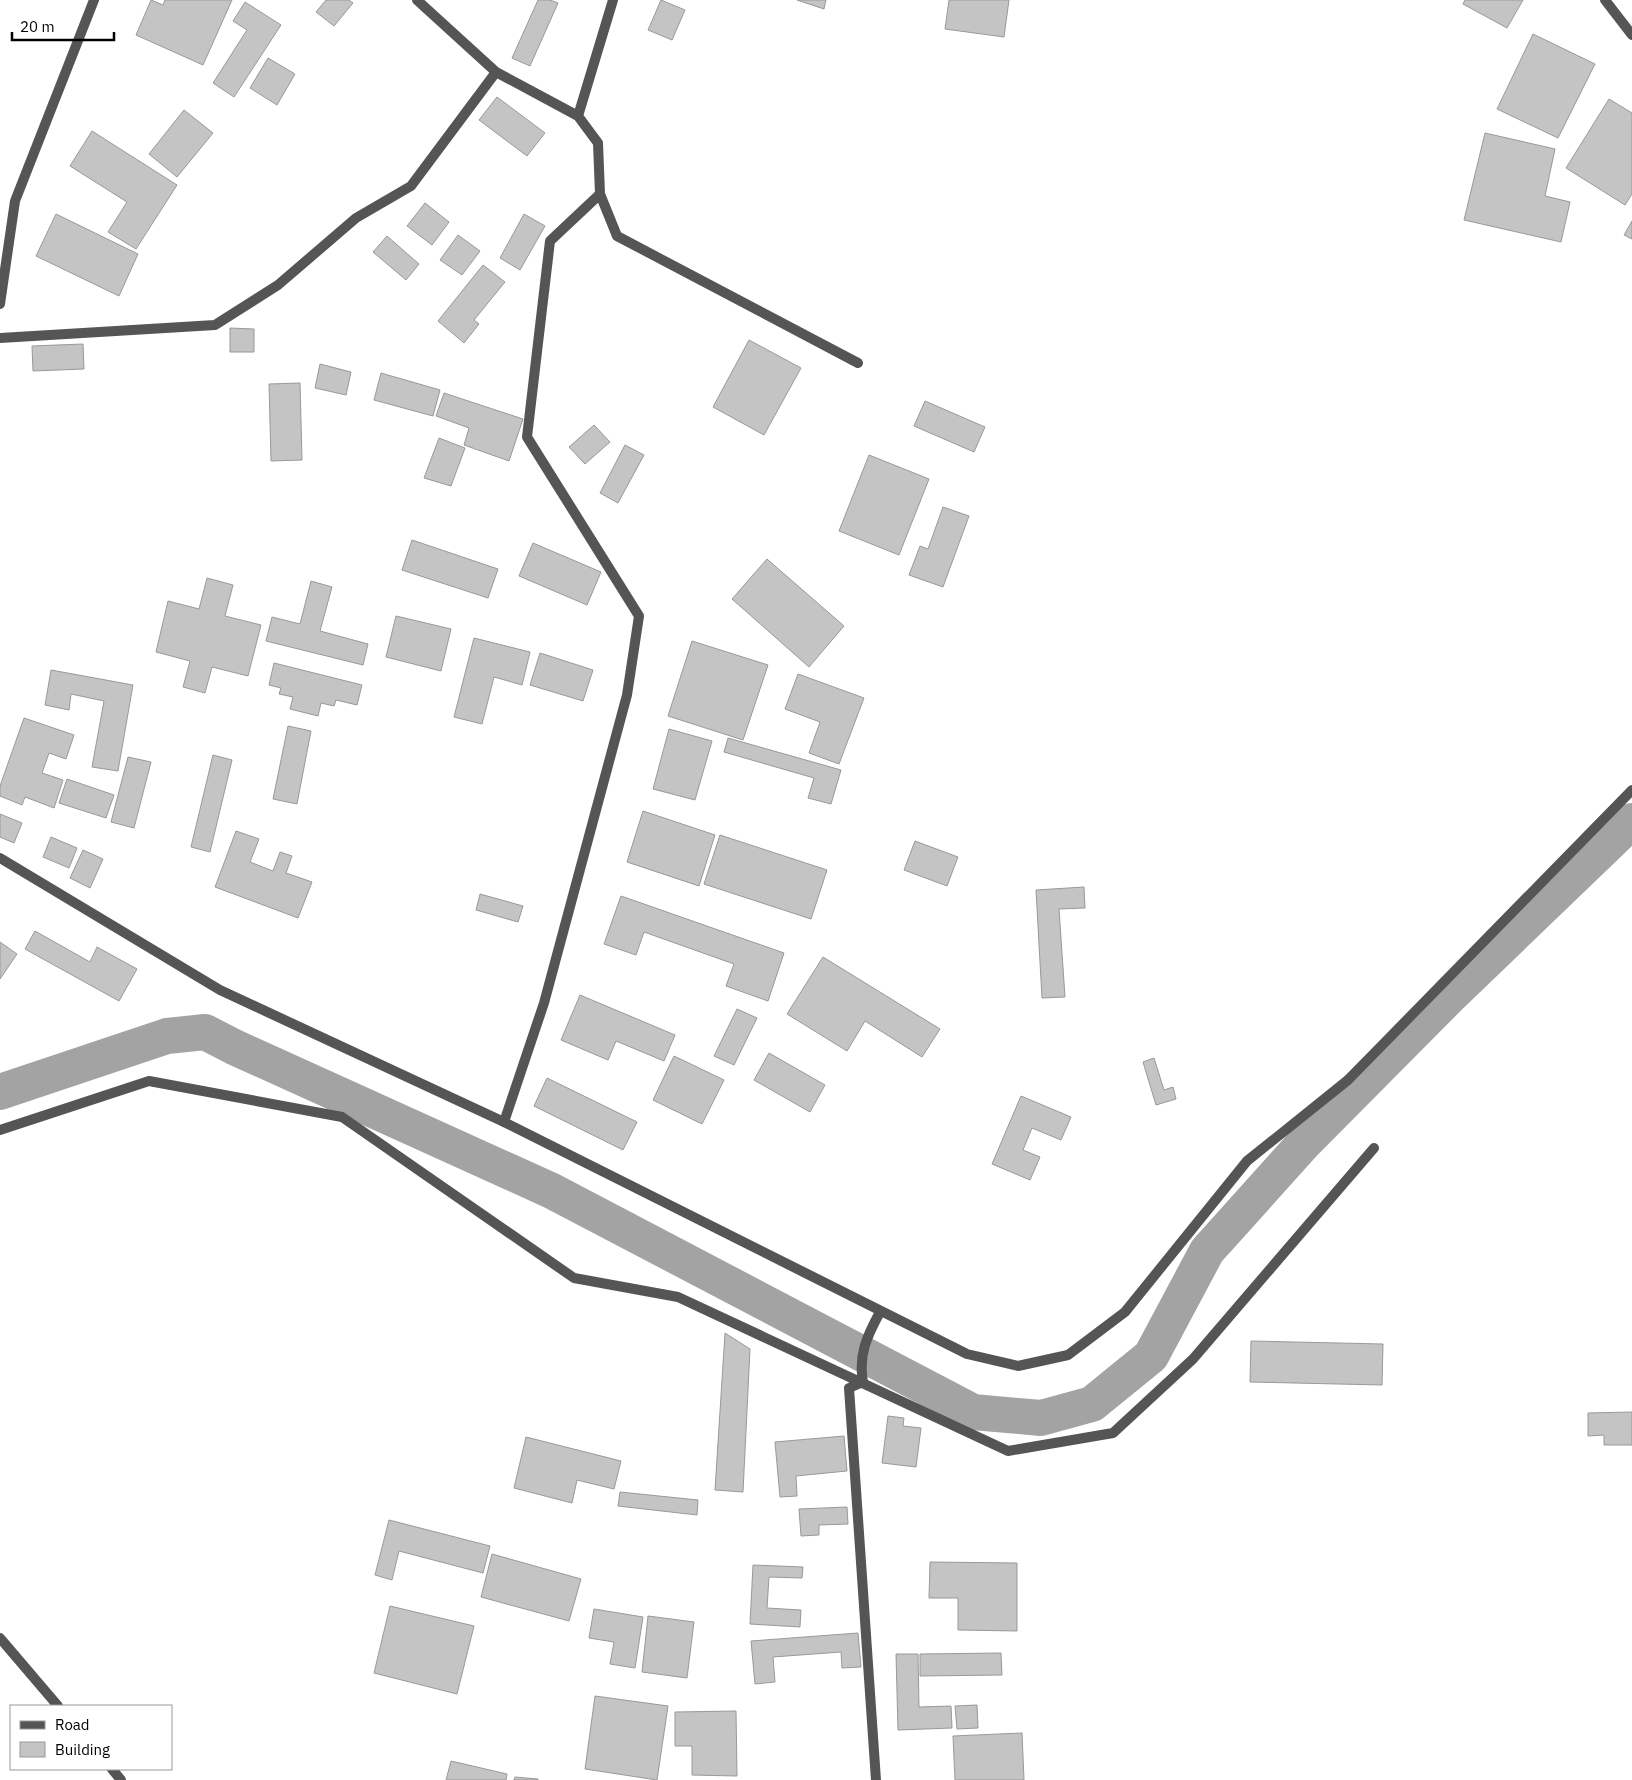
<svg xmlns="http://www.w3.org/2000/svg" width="1632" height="1780" font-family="'IBM Plex Sans',sans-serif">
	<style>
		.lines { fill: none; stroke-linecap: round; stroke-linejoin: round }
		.canal { stroke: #a3a3a3; stroke-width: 36 }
		.building { fill: #c4c4c4; stroke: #999 }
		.minor { stroke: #555; stroke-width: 10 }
		.tertiary { stroke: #555; stroke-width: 10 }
	</style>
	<rect width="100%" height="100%" fill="#fff"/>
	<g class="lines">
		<path class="canal" d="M0,1092L167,1036L205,1032L234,1047L552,1191L973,1412L1041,1418L1092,1404L1151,1356L1207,1251L1305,1142L1449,997L1632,821"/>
	</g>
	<path class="building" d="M151,0L163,5L165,0H232L203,65L136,35Z
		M326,0H349L353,3L334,26L316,12Z
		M538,0H550L558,3L530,66L512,58Z
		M661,0L685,10L672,40L648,30Z
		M797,0H826L824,9Z
		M949,0H1009L1004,37L945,29Z
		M1465,0H1523L1507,28L1463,4Z
		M245,2L281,25L234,97L213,83L247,30L233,21Z
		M1533,34L1595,64L1558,138L1497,109Z
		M268,58L295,74L277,105L250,88Z
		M497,97L545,133L527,156L479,120Z
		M1609,99L1632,113V194L1625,205L1566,168Z
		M184,110L213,133L177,177L149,154Z
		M92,131L177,185L136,249L108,232L127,202L70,166Z
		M1485,133L1555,149L1545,196L1570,202L1561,242L1464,220Z
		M425,203L449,222L432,245L407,226Z
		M56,214L138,254L119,296L36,256Z
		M524,214L545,226L520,270L500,258Z
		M1632,221V239L1624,235Z
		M458,235L480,251L462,275L440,260Z
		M387,236L419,264L406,280L373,252Z
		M483,265L505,282L474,320L479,324L464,343L438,321Z
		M230,328L254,329V352H230Z
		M749,340L801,368L764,435L713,407Z
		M83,344L84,369L33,371L32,346Z
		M320,364L351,372L346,395L315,388Z
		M381,373L440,390L433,416L374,400Z
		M300,383L302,460L271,461L269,384Z
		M444,393L523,419L509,461L464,445L469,428L436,416Z
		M925,401L985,427L974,452L914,426Z
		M594,425L610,442L585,464L569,447Z
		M439,438L465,448L451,486L424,478Z
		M625,445L644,455L618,503L600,493Z
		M869,455L929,479L899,555L839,531Z
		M943,507L969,516L943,587L909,575L920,546L928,549Z
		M412,540L498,569L488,598L402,570Z
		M533,543L601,572L587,605L519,576Z
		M767,559L844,626L809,667L732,599Z
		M207,578L233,585L225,616L261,625L248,676L212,667L205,693L183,687L190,661L156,652L168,601L199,609Z
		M311,581L332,587L320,631L368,644L363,665L266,641L272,617L300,624Z
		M396,616L451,629L441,671L386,657Z
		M474,638L530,652L522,685L494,677L482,724L454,717Z
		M692,641L768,665L743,740L668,716Z
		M540,653L593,670L583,701L530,685Z
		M274,663L362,685L357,705L336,700L334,706L321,703L318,716L290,709L293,697L279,694L281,688L269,685Z
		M51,670L133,685L118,771L92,767L104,701L71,694L69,710L45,705Z
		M798,674L864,698L839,764L809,753L820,722L785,709Z
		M24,718L74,735L66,759L49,753L42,773L63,780L54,808L25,797L22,805L0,796V786Z
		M288,726L311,731L297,804L273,799Z
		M669,729L712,741L695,800L653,789Z
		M728,738L841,770L831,804L808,798L814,778L724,752Z
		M213,755L232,760L210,852L191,847Z
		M128,757L151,762L134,828L111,822Z
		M67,779L114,795L106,818L59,803Z
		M643,811L715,835L699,886L627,862Z
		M0,814L22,823L14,843L0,837Z
		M236,831L259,839L250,862L273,871L280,852L292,856L286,873L312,882L298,918L215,887Z
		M720,835L827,870L811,919L704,884Z
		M51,837L77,848L69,868L43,857Z
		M915,841L958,857L947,886L904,870Z
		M83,850L103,859L90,888L70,878Z
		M1084,887L1085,908L1059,909L1065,997L1042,998L1036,890Z
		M480,894L523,906L518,922L476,910Z
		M621,896L784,953L768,1001L726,986L734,964L644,932L636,955L604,944Z
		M35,931L90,962L97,947L137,969L119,1001L25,949Z
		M0,942L17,954L0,979Z
		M823,957L940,1029L922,1057L865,1021L847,1051L787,1014Z
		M580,995L675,1035L664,1061L616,1041L608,1060L561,1040Z
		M737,1009L757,1018L734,1065L714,1056Z
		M769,1053L825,1085L810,1112L754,1080Z
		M674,1056L724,1080L702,1124L653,1100Z
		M1154,1058L1164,1090L1173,1087L1176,1099L1156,1105L1143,1062Z
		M547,1078L637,1122L623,1150L534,1106Z
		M1021,1096L1071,1117L1061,1140L1032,1128L1023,1150L1040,1157L1030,1180L992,1164Z
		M725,1333L750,1349L743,1492L715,1490Z
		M1251,1341L1383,1344L1382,1385L1250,1382Z
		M1632,1412V1445H1604V1435L1588,1436V1413Z
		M888,1416L904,1418L903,1426L921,1428L916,1467L882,1463Z
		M844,1436L847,1471L796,1476L797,1496L780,1497L775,1442Z
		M526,1437L621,1461L614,1489L577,1480L572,1503L514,1488Z
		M620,1492L698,1500L697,1515L618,1506Z
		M847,1507L848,1524L819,1525V1535L801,1536L799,1509Z
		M389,1520L490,1546L483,1573L399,1551L392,1580L375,1575Z
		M492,1554L581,1579L569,1621L481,1597Z
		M930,1562L1017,1563V1631L958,1630V1598H929Z
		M753,1565L803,1567L802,1578L769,1577L767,1608L801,1610L800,1627L750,1624Z
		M390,1606L474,1626L457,1694L374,1673Z
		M594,1609L643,1617L635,1668L610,1664L614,1642L589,1638Z
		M648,1616L694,1622L687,1678L642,1672Z
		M858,1633L861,1667L842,1668L841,1652L773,1657L775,1682L755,1684L751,1641Z
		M1001,1653L1002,1675L920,1676V1654Z
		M896,1654H918L919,1707L951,1706L952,1728L898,1730Z
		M595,1696L668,1706L657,1780L585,1769Z
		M977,1705L978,1728L957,1729L955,1706Z
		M736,1711L737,1776L692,1775V1746H675V1712Z
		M1022,1733L1024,1780H955L953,1736Z
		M451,1761L507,1774L506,1780H446Z
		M515,1777L538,1779V1780H514Z"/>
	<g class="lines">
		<path class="minor" d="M417,0L496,72L578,116L598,143L600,194L617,236L858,363
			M1605,0L1632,35
			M578,116L613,0
			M0,304L15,201L94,0
			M0,338L215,325L278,285L356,218L411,186L496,72
			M504,1122L544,1003L627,695L639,616L527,437L550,241L600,194
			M0,1130L149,1081L342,1117L574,1278L678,1297L1008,1451L1113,1433L1193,1359L1374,1148
			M0,1638L58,1706
			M112,1769L121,1780
			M876,1780L849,1388L863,1382C858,1355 867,1336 880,1312"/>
		<path class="tertiary" d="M0,858L220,990L504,1122L967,1354L1018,1366L1068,1355L1125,1312L1247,1161L1348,1080L1632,790"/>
	</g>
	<rect x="10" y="1705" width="162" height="65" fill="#ffffff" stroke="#999999"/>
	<rect x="20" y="1721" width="25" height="8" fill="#555555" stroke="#999999"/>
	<text x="55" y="1730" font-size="15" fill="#000000">Road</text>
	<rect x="20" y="1742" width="25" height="15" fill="#c4c4c4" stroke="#999999"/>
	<text x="55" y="1755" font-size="15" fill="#000000">Building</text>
	<path d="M12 32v8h102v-8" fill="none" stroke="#000000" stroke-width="2.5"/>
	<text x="20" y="32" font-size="15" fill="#000000" stroke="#ffffff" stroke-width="4" paint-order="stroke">20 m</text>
</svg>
